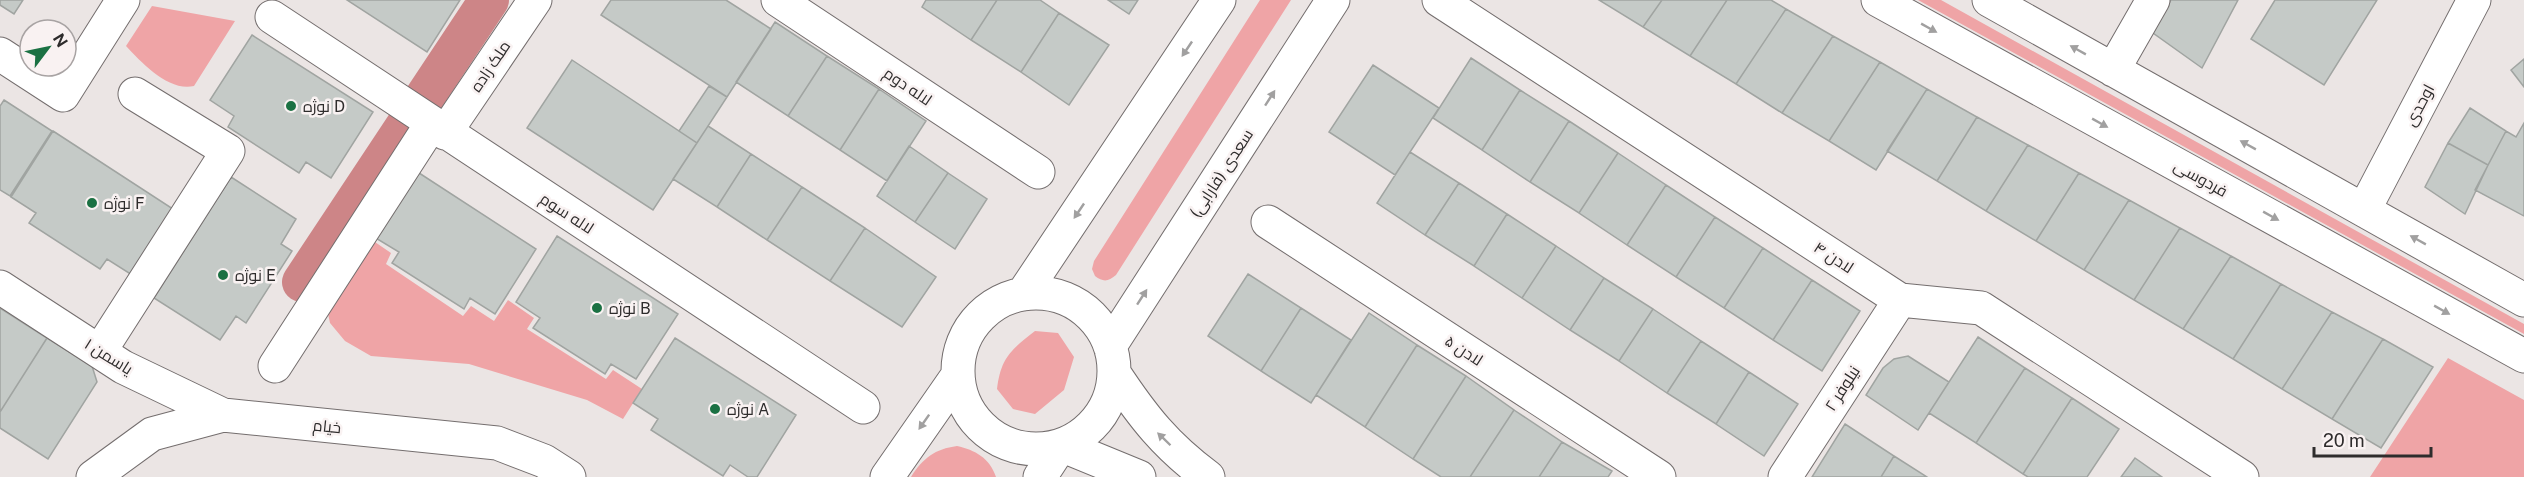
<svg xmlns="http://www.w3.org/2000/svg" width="2524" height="477" font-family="'Public Sans',Cairo,sans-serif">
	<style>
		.green { fill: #efa4a6 }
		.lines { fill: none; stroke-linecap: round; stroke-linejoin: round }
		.canal { stroke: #cd8587; stroke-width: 40 }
		.building { fill: #c5cac7; stroke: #a0a4a1; stroke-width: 1.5 }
		.minor-casing { stroke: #746e6e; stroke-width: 35 }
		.minor { stroke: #fff; stroke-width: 33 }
		.oneway { fill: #a1a0a0 }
		.poi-dot { fill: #1b7143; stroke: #f9f2f2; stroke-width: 2 }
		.labels { text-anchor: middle; stroke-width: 5; stroke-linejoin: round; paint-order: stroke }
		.street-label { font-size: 16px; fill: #2e2c2c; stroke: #f9f2f2 }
		.poi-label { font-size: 16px; fill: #2e2c2c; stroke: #f9f2f2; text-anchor: start }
	</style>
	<rect width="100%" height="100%" fill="#ebe5e4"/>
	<path class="green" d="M1260,0H1291L1116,275C1108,282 1103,282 1095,276L1092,269L1094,261Z
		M1918,0H1941L2524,324V334Z
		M152,6L235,21L194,86C169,92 142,63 126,46Z
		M372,240L391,253L386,264L463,316L471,306L494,321L508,300L534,318L527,329L606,379L613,370L642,389L623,419L587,400L469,364L371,356L345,341L330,323L327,309Z
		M1035,331L1058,333L1074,357L1064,390L1035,414L1013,409L997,389C1001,357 1011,350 1035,331Z
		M2448,358L2524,400V477H2370Z
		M957,446C975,450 990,458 996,477H911C923,458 935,449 957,446Z"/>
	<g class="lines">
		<path class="canal" d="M302,282L489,0"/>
	</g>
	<path class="building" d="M0,0H23L14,14L0,5Z
		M347,0H460L427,52Z
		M611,0H726L771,29L727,97L601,15Z
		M926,0H997L971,40L922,7Z
		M997,0H1040L1059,13L1021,72L971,40Z
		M1108,0H1138L1129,14Z
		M1599,0H1662L1643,27Z
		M1662,0H1727L1690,56L1643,27Z
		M1727,0H1771L1786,9L1736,84L1690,56Z
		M2171,0H2238L2202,68L2153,33Z
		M2275,0H2377L2324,85L2251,39Z
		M1786,9L1833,36L1782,113L1736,84Z
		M1059,13L1109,45L1069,105L1021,72Z
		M775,22L827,56L788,116L736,82Z
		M252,35L373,112L331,178L306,162L299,173L228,127L234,116L210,100Z
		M1833,36L1880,62L1829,141L1782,113Z
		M827,56L879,89L840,150L788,116Z
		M1471,58L1520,90L1482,150L1433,118Z
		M2524,59V87L2511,70Z
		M572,60L697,143L653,210L527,128Z
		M1880,62L1927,89L1876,170L1829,141Z
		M1373,65L1439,108L1395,175L1329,132Z
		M709,86L727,97L697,143L679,131Z
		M879,89L926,121L887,181L840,150Z
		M1927,89L1977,117L1937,181L1887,151Z
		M1520,90L1569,121L1530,182L1482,150Z
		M4,100L52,131L10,196L0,190V106Z
		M2470,108L2506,131L2488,165L2448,143Z
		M1977,117L2028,145L1986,211L1937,181Z
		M1569,121L1618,153L1579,213L1530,182Z
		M2524,123V216L2475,190L2506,131L2516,137Z
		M708,126L751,154L717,207L673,179Z
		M53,131L173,209L132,275L107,259L100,269L29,223L36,213L11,197Z
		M2448,143L2488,165L2465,214L2425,187Z
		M2028,145L2079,173L2036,241L1986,211Z
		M909,146L948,173L915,222L877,196Z
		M1410,152L1459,183L1425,235L1377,203Z
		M1618,153L1666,185L1627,245L1579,213Z
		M751,154L802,187L767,240L717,207Z
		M416,171L536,249L495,314L470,298L464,309L392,263L399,252L374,237Z
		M948,173L987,199L955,249L915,222Z
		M2079,173L2129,200L2084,270L2036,241Z
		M231,177L296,219L281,244L292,251L246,323L236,316L220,340L154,298Z
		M1459,183L1507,214L1474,266L1425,235Z
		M1666,185L1715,217L1676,277L1627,245Z
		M802,187L865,228L830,281L767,240Z
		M2129,200L2180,228L2134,300L2084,270Z
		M1507,214L1556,246L1522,298L1474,266Z
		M1715,217L1763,248L1724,308L1676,277Z
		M865,228L936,277L902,327L830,281Z
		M2180,228L2231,256L2183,329L2134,300Z
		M557,236L678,314L636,379L611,364L605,374L533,328L540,318L516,302Z
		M1556,246L1604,278L1570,330L1522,298Z
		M1763,248L1812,280L1773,340L1724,308Z
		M2231,256L2281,284L2233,359L2183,329Z
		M1248,274L1301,308L1261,371L1208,336Z
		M1604,278L1653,309L1619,361L1570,330Z
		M1812,280L1860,311L1822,371L1773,340Z
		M2281,284L2332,312L2282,389L2233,359Z
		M0,308L47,338L0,412Z
		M1301,308L1351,340L1311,403L1261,371Z
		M1653,309L1701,341L1667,393L1619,361Z
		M2332,312L2383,339L2332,419L2282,389Z
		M1369,313L1417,345L1365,427L1316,395Z
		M1978,337L2025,368L1976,443L1929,413Z
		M47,338L92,366L97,382L48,459L0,428V412Z
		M675,338L796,415L757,477H748L730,465L723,476L651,430L658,419L633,403Z
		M2383,339L2433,367L2381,448L2332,419Z
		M1701,341L1749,372L1716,424L1667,393Z
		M1417,345L1466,376L1413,459L1365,427Z
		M1908,356L1949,382L1918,430L1866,395L1883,368L1894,359Z
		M2025,368L2072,398L2023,474L1976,443Z
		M1749,372L1798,404L1764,456L1716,424Z
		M1466,376L1514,410L1470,477H1441L1413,459Z
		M2072,398L2119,429L2087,477H2028L2023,474Z
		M1514,410L1562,442L1539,477H1470Z
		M1845,424L1894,456L1881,477H1812Z
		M1562,442L1612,471L1608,477H1539Z
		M1894,456L1927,477H1881Z
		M2135,458L2162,477H2121Z"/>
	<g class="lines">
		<defs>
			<path id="minor" d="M778,0L1038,172
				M1439,0L1900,300L1981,308L2242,477
				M1878,0L2524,356
				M1989,0L2524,300
				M272,17L863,407
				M0,54L63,95L123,0
				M2113,70L2153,0
				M445,133L535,0
				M2364,210L2474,0
				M1268,222L1659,477
				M0,287L123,367L223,415
				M958 371a78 78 0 1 1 156 0a78 78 0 1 1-156 0Z
				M1023,294L1219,0
				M1110,346L1333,0
				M100,351L228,151L135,94
				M275,366L432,123
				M1114,373C1143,417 1166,446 1208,477
				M93,477L152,434L223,415L497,443L544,461L569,477
				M887,477L958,375
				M1040,477L1061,445L1139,477
				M1785,477L1900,300"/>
		</defs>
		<use href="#minor" class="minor-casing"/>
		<use href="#minor" class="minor"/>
	</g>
	<defs><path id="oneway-solid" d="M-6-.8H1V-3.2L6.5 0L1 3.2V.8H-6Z" transform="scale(1.5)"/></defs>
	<g class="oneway">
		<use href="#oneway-solid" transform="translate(1929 28) rotate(29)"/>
		<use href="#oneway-solid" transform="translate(1187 49) rotate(124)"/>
		<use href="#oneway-solid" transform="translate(2078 50) rotate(-151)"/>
		<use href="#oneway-solid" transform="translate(1270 98) rotate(-57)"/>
		<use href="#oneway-solid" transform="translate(2100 123) rotate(29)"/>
		<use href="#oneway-solid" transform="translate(2248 145) rotate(-151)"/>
		<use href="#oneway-solid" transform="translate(1079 211) rotate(124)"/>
		<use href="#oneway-solid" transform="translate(2271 216) rotate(29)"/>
		<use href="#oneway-solid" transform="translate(2418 240) rotate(-151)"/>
		<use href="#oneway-solid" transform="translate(1142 297) rotate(-57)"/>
		<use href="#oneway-solid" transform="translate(2442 310) rotate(29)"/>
		<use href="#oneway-solid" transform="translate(924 422) rotate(125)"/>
		<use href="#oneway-solid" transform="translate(1164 439) rotate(-136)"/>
	</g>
	<g class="poi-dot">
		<circle cx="291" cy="106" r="6"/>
		<circle cx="92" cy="203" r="6"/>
		<circle cx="223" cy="275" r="6"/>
		<circle cx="597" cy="308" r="6"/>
		<circle cx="715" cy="409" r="6"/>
	</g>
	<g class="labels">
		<g class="street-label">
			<text transform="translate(490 66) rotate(-56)" y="6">ملک زاده</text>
			<text transform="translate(908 86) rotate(34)" y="6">لاله دوم</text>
			<text transform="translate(2419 105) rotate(-62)" y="6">اوحدی</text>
			<text transform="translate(1221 173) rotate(-57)" y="6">سعدی (فارابی)</text>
			<text transform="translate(2201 178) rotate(29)" y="6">فردوسی</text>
			<text transform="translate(567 213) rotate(33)" y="6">لاله سوم</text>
			<text transform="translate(1834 257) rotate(33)" y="6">لادن ۴</text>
			<text transform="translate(1464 350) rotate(33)" y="6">لادن ۵</text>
			<text transform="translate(109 356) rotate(32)" y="6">یاسمن ۱</text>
			<text transform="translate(1842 388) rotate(-57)" y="6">نیلوفر ۲</text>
			<text transform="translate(327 426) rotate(6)" y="6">خیام</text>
		</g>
		<g class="poi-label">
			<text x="303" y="112">نوژه D</text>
			<text x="104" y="209">نوژه F</text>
			<text x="235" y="281">نوژه E</text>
			<text x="609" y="314">نوژه B</text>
			<text x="727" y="415">نوژه A</text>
		</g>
	</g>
	<g transform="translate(48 48) rotate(58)"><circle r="28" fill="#f9f2f2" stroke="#a8a3a3" stroke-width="1.5"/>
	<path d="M0-4.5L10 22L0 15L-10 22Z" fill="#1b7143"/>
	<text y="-9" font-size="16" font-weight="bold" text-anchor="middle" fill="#2e2c2c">N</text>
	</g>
	<path d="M2314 447v9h117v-9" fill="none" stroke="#2e2c2c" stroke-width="3"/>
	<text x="2323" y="447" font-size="18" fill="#2e2c2c" stroke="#f9f2f2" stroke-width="4.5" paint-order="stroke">20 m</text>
</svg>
